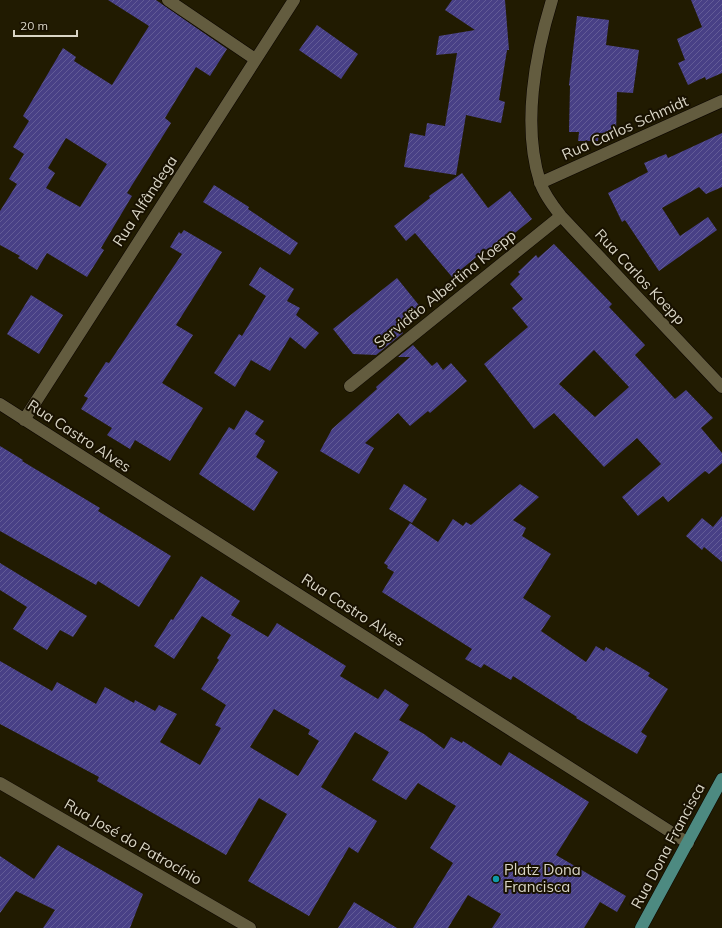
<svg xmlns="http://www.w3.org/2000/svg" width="722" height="928" font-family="Mulish,sans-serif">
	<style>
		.building { fill: url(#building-hatch); fill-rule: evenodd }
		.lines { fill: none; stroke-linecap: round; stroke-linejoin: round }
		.minor-casing { stroke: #0b0500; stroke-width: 13 }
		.major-casing { stroke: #0b0500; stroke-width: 13 }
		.minor { stroke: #635c3f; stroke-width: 12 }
		.major { stroke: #4d8a81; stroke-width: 12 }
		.culture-dot { fill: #0f9aa8; stroke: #181100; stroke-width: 1.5 }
		.labels { text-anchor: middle; stroke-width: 4; stroke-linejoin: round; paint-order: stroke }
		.street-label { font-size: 15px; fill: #d9d5c5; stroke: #181100 }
		.poi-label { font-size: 15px; fill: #d9d5c5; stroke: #181100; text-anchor: start }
	</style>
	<defs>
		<pattern id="building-hatch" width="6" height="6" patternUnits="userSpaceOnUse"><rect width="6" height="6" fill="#484086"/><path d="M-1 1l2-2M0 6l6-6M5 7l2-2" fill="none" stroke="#625b96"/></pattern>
	</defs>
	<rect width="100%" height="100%" fill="#211b01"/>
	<path class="building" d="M108,0H156L227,49L210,76L196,67L165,118L171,123L127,193L132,196L101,248L104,250L87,277L47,253L37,270L18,258L20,256L0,245V211L17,184L9,179L24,154L13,147L29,121L23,116L63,48L76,57L74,61L112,85L149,26ZM66,138L107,164L80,207L46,188L55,173L48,168Z
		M452,0H505L509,50H507L499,100L505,102L501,123L466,115L456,175L404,167L410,133L425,136L427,123L445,126L457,53L436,55L439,36L475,30L445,10Z
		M691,0H722V73L706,80L705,77L688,85L678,63L685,60L677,39L702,27Z
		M577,16L609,20L606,45L639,50L633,93L617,92L616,134L599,133L598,141H578L579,132H569L570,86L569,85Z
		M317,25L358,54L341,79L299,50Z
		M722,133V187L706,194L699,187L662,208L680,236L708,217L717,230L659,271L625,220L622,222L608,193L648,172L644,163L666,154L668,158Z
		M462,173L488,208L510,191L532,219L506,240L504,238L487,251L486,249L452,277L415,233L406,241L394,226L430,198L429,196Z
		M214,185L249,207L248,209L298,243L290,255L203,202Z
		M184,230L222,252L176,325L193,335L162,383L203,408L170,461L135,440L130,449L107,435L112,428L81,409L88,398L84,396L106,362L109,363L182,254L170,247L179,232L181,234Z
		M554,244L612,304L609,307L645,345L635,355L675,399L686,390L713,418L701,428L722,453V463L709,474L705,471L668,502L663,496L638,516L622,497L661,464L637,438L604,467L554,413L534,429L484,364L528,327L512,308L523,299L510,284L520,274L518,272L536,255L538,258ZM594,350L629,387L595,417L559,384Z
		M260,267L294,289L287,301L300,308L296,315L319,333L305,349L290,337L270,371L251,360L235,387L214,373L239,334L242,336L266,296L249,285Z
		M397,278L422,309L399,328L403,333L376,355L353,354L333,329Z
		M31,295L63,315L39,354L7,334Z
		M413,345L432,366L437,362L443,370L451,363L467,381L430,413L428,411L410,426L398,413L365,443L374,448L359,474L320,451L332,429L377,389L376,387L410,357H398Z
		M246,410L264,421L255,434L265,441L256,457L278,472L254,511L199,474L229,427L234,430Z
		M0,446L23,460L22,461L100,508L98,511L171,556L139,607L98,581L96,585L0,531Z
		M404,484L427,499L412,523L389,509Z
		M520,484L539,497L513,520L526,528L522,536L551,554L523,598L551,616L541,631L586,662L596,646L604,651L606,647L650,673L648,676L668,689L641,732L647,736L637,754L576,718L577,717L513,676L511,680L484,664L481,668L465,659L472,649L382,592L394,572L387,568L388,566L384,563L410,523L438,542L453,519L463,526L466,522L471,525Z
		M722,516V562L704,547L702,550L686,536L702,518L713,527Z
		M0,563L87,616L73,637L60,630L47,650L13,629L27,607L0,590Z
		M201,576L240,601L231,615L268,637L277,623L346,666L340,676L378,699L385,689L409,705L399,720L424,734L444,749L451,737L462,743L463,741L501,766L509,752L589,802L556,855L626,896L617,912L600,902L584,928H492L501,914L468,895L448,928H413L453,863L430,848L456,806L418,783L406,800L372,780L389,752L355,732L321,787L377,821L358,853L349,847L309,916L248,881L287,814L259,798L226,855L97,781L99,777L0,724V661L52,691L57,682L96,704L105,687L134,703L135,700L155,711L159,705L177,714L160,742L200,765L221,728L215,725L226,705L201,689L219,660L217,658L231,635L202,616L174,659L154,646L171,619L173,620ZM274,709L310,730L308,734L319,741L298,776L250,747Z
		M58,845L143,894L130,928H43L55,910L16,891L0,913V856L34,879Z
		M354,902L397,928H338Z"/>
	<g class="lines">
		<defs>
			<path id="minor" d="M168,0L255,59
				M552,0C535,55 522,126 540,182C544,194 553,206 561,216L722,387
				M540,183L722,101
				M350,386L561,216
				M0,404L688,843
				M24,420L294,0
				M0,783L250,928"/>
			<path id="major" d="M641,928L722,779"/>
		</defs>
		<use href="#minor" class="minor-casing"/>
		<use href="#major" class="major-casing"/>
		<use href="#minor" class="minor"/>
		<use href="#major" class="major"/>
	</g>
	<circle class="culture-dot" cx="496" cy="879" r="4"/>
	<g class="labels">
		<g class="street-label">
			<text transform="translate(625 128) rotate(-24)" y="5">Rua Carlos Schmidt</text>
			<text transform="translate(145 201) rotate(-57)" y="5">Rua Alfândega</text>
			<text transform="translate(640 277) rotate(47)" y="5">Rua Carlos Koepp</text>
			<text transform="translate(445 289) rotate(-39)" y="5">Servidão Albertina Koepp</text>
			<text transform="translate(79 436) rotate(33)" y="5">Rua Castro Alves</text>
			<text transform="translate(353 610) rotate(33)" y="5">Rua Castro Alves</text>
			<text transform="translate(133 842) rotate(30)" y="5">Rua José do Patrocínio</text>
			<text transform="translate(668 846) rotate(-62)" y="5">Rua Dona Francisca</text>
		</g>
		<g class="poi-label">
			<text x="504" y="875">Platz Dona<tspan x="504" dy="17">Francisca</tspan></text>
		</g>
	</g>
	<path d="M14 30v6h63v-6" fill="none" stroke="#d9d5c5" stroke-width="2"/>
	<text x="20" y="30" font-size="12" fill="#d9d5c5" stroke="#181100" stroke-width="3" paint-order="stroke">20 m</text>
</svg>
